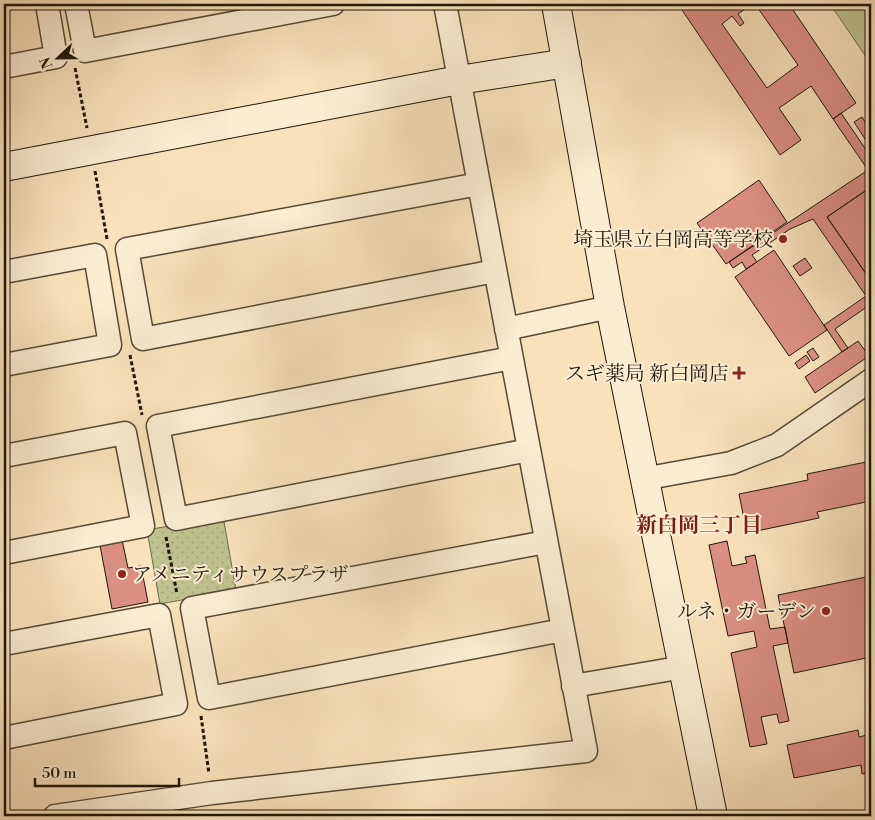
<svg xmlns="http://www.w3.org/2000/svg" width="875" height="820" font-family="'Libre Bodoni','Noto Serif JP',serif">
	<style>
		.park { fill: url(#park-dots); stroke: #6f6d4d }
		.garden { fill: #bfc38f; stroke: #6f6d4d }
		.building { fill: #db8f83; stroke: #1f170b }
		.lines { fill: none; stroke-linecap: round; stroke-linejoin: round }
		.street-casing { stroke: #564a37; stroke-width: 25 }
		.secondary-casing { stroke: #1f170b; stroke-width: 30 }
		.path { stroke: #1f170b; stroke-width: 3; stroke-dasharray: 4 2.5; stroke-linecap: butt }
		.street { stroke: #fbecd2; stroke-width: 22 }
		.secondary { stroke: #fbecd2; stroke-width: 28 }
		.poi-dot { fill: #8f2418; stroke: #fbecd2; stroke-width: 2 }
		.labels { text-anchor: middle; stroke-width: 4; stroke-linejoin: round; paint-order: stroke }
		.poi-label { font-size: 20px; fill: #1f170b; stroke: #fbecd2; text-anchor: end }
		.neighbourhood-label { font-size: 21px; font-weight: bold; fill: #7a1f14; stroke: #fbecd2 }
	</style>
	<defs>
		<pattern id="park-dots" width="8" height="8" patternUnits="userSpaceOnUse" patternTransform="scale(1.25)"><rect width="8" height="8" fill="#bfc38f"/><path d="M2 2h.1M6 6h.1" fill="none" stroke="#a4a77a" stroke-width="1.8" stroke-linecap="round"/></pattern>
	</defs>
	<rect width="100%" height="100%" fill="#f9e2ba"/>
	<filter id="stains"><feTurbulence type="fractalNoise" baseFrequency=".004" numOctaves="4"/><feColorMatrix values="0 0 0 0 .2 0 0 0 0 .09 0 0 0 0 .02 0 0 0 .5 -.17"/></filter>
	<radialGradient id="worn" r=".72"><stop offset=".6" stop-color="#630" stop-opacity="0"/><stop offset="1" stop-color="#630" stop-opacity=".3"/></radialGradient>
	<path class="park" d="M223,516L236,590L160,604L147,530Z"/>
	<path class="garden" d="M830,4H871V64Z"/>
	<path class="building" d="M678,4H752L738,14L744,23L740,26L732,16L722,24L767,88L798,65L755,4H789L856,103L833,119L811,86L779,108L801,140L780,155Z
		M841,113L871,157V187L827,217L871,281V304L835,329L848,348L842,352L824,325L866,296L813,219L790,229L752,255L757,262L746,269L742,262L733,268L729,262L868,170L833,119Z
		M862,117L871,132V135L865,139L854,122Z
		M759,180L787,222L726,264L697,223Z
		M871,187V281L827,217Z
		M774,250L827,330L789,356L735,277Z
		M805,258L812,268L800,276L793,266Z
		M858,341L869,356L815,393L805,377Z
		M813,348L819,357L813,361L807,352Z
		M806,355L810,361L799,369L795,363Z
		M871,461V501L817,512L819,518L747,533L739,494L808,480L807,474Z
		M121,535L128,568L141,566L148,602L112,609L99,540Z
		M727,541L732,566L747,563L745,557L755,555L770,629L785,627L788,643L773,646L789,721L779,723L777,714L761,717L767,744L750,747L731,653L757,647L754,631L728,636L709,545Z
		M871,576V657L794,673L778,595Z
		M858,730L859,737L871,734V772L862,774L861,765L794,778L787,745Z"/>
	<g class="lines">
		<defs>
			<path id="street" d="M76,4L85,51L333,4
				M4,67L56,57L47,4
				M479,184L127,249L143,339L495,271
				M4,272L95,255L110,345L4,365
				M506,329L610,307
				M511,358L158,426L176,519L529,450
				M4,456L125,433L143,526L4,553
				M643,479L731,463L777,445L871,380
				M546,542L192,608L209,698L563,630
				M4,644L159,615L176,704L4,738
				M573,686L684,667
				M55,816L212,793L586,751L445,4"/>
			<path id="secondary" d="M556,4L610,307L713,816
				M4,167L459,80L567,63"/>
		</defs>
		<use href="#street" class="street-casing"/>
		<use href="#secondary" class="secondary-casing"/>
		<path class="path" d="M75,68L87,128
			M95,171L107,239
			M130,355L142,415
			M166,537L177,594
			M201,716L209,774"/>
		<use href="#street" class="street"/>
		<use href="#secondary" class="secondary"/>
	</g>
	<g class="poi-dot">
		<circle cx="783" cy="239" r="5"/>
		<path d="M736.5 365.5h5v5h5v5h-5v5h-5v-5h-5v-5h5z"/>
		<circle cx="122" cy="574" r="5"/>
		<circle cx="826" cy="611" r="5"/>
	</g>
	<g class="labels">
		<g class="poi-label">
			<text x="773" y="246">埼玉県立白岡高等学校</text>
			<text x="729" y="380">スギ薬局 新白岡店</text>
			<text x="132" y="581" text-anchor="start">アメニティサウスプラザ</text>
			<text x="816" y="618">ルネ・ガーデン</text>
		</g>
		<g class="neighbourhood-label">
			<text x="699" y="532">新白岡三丁目</text>
		</g>
	</g>
	<rect width="875" height="820" fill="none" stroke="#f9e2ba" stroke-width="20"/>
	<rect x="5" y="5" width="865" height="810" fill="none" stroke="#1f170b" stroke-width="2.5"/>
	<rect x="10" y="10" width="855" height="800" fill="none" stroke="#1f170b"/>
	<g transform="translate(58 58) rotate(248)" stroke="#fbecd2" stroke-width="4" paint-order="stroke">
	<path d="M0-4L9 19L0 12L-9 19Z" fill="#1f170b"/>
	<text y="-8" font-size="14" font-weight="bold" text-anchor="middle" fill="#1f170b">N</text>
	</g>
	<path d="M35 778v8h144v-8" fill="none" stroke="#1f170b" stroke-width="2.5"/>
	<text x="42" y="778" font-size="15" fill="#1f170b" stroke="#fbecd2" stroke-width="4" paint-order="stroke">50 m</text>
	<rect width="100%" height="100%" filter="url(#stains)"/>
	<rect width="100%" height="100%" fill="url(#worn)"/>
</svg>
